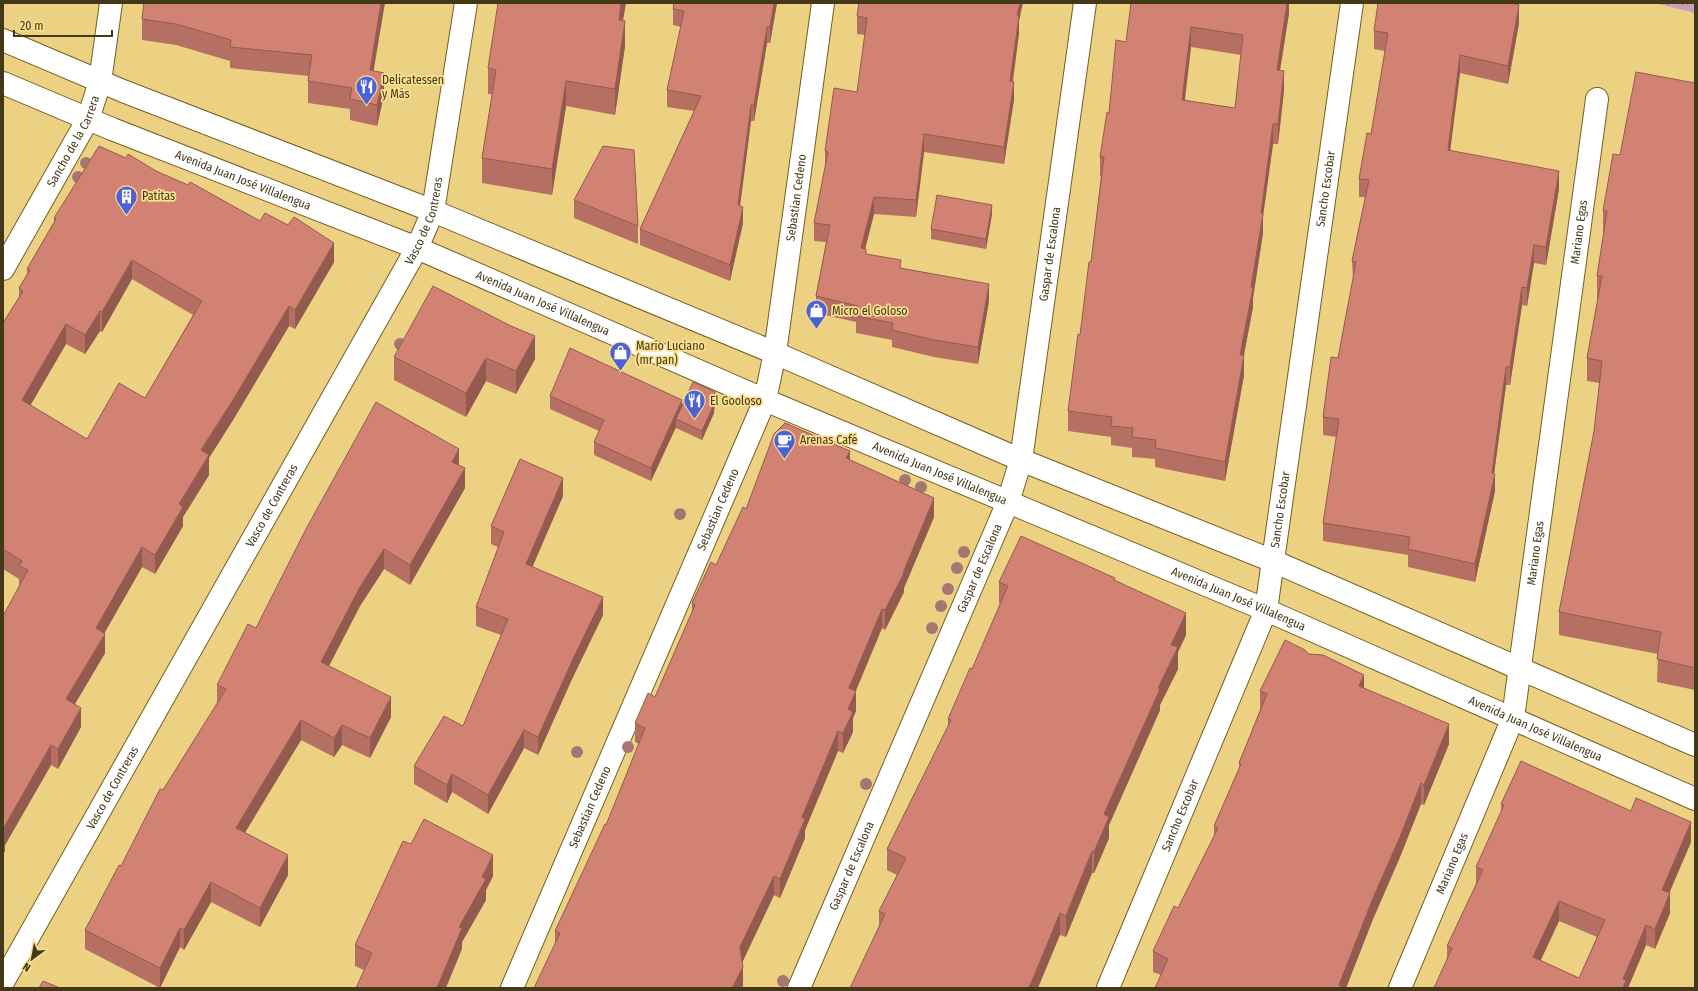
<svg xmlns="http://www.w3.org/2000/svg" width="1698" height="991" font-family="'Fira Sans Condensed',sans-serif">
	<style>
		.forest { fill: url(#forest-crowns) }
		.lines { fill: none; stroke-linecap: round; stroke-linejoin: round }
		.minor-casing { stroke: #735f23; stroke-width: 24 }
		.minor { stroke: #fff; stroke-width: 22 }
		.tree { fill: #a67772 }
		.wall { fill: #b57063; fill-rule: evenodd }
		.shaded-wall { fill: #935b50 }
		.building { fill: #d28273; stroke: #935b50; fill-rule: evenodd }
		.labels { text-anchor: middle; stroke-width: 3.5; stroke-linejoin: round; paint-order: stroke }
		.poi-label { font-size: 12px; fill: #433817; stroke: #fadf90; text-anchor: start }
		.street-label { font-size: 12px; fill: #433817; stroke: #fadf90 }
	</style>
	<defs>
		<pattern id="forest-crowns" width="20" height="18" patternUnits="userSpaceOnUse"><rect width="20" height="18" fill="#c7a0c1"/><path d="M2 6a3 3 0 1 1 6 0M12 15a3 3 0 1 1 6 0" fill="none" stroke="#a3839c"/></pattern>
	</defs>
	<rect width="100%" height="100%" fill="#edd183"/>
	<path class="forest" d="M1655,3H1695V13Z"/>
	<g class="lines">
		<defs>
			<g id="minor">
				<path d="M3,40L123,91L433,211L775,353L1021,460L1273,561L1695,745"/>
				<path id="s1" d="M3,83L112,129L417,248L765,400L1266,610L1695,799"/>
				<path id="s2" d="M3,269L88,119L100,82L111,3"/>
				<path id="s3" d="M3,982L417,248L433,211L466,3"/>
				<path id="s4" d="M512,988L765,400L775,353L823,3"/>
				<path id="s5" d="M799,988L1008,502L1021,460L1085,3"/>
				<path id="s6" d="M1108,988L1266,610L1352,3"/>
				<path id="s7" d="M1400,988L1513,718L1597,99"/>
			</g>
		</defs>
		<use href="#minor" class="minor-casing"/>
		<use href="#minor" class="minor"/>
	</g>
	<g class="tree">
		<circle cx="86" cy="163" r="6"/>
		<circle cx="78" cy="177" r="6"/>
		<circle cx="400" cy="344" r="6"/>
		<circle cx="905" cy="480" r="6"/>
		<circle cx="921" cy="487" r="6"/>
		<circle cx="680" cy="514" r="6"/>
		<circle cx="964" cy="552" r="6"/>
		<circle cx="957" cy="568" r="6"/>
		<circle cx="948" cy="589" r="6"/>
		<circle cx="941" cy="606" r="6"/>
		<circle cx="932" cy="628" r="6"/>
		<circle cx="628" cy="747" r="6"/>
		<circle cx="577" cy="752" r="6"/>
		<circle cx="866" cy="784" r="6"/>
		<circle cx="783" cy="981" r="6"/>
	</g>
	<path class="wall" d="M144,3L373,71L384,95L377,126L350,120V109L308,103V81L309,76L230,68V61L176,45L142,40V19Z
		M674,3H777L770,43H767L754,121H751L740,206L743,223L730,281L640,245V229L694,111L667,107V90L681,27L673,25V9Z
		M1289,3V13L1280,70L1284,90L1278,144H1273L1263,216V233L1253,298V307L1244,355V375L1225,481L1155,467V459L1132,457V448L1111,445V437L1068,431V411L1091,262L1101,176H1100V157L1109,113L1126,42ZM1191,47L1241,55L1235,108L1185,100Z
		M857,16L1019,21V33L1013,82L1014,99L1004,164L924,152L916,217L874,214L865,249L866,254L901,268L989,301L978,364L934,357L892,347V340L856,333V322L816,313V296L826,242L814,241V223L825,168V151L857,92L865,35L857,34Z
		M623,21L625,46L615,115L566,106L552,195L482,183V158L492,94H488V68Z
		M1519,23L1508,84L1460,73L1450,150L1559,189L1546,265L1534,263L1527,306L1522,305L1510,385H1506L1494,473L1495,491L1475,582L1408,567V555L1323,541V523L1337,437L1323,435V417L1338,358L1353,279L1352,261L1365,197H1359V179L1371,134L1385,51L1374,49V31Z
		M1695,83V690L1657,682L1658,654L1559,635V612L1594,431L1600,383L1587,381V358L1598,299L1597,298V276L1604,233H1603V211L1620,155Z
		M156,171L260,221L334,262L295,329L289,326L233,420L209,458V475L183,517V526L155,574L142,567L104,633L105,653L75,704L81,727L58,769L51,765L5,845V851L3,855L19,585V579L3,569V323L19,298V288L27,274V269L54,222V218ZM132,279L193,315L145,398L87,439L30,405L66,344L85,354L100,331L102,332Z
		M574,200L638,226V244L574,218Z
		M992,214L986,249L931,239V229Z
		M394,357L535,359L516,394L486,381L466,417L394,380Z
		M550,396L682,405L715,402L714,413L702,440L676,428V427L651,481L594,455V442L599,431L550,409Z
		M850,460L934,517L904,588V592L885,630L882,628L856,691V711L853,718V732L843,753L838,751L805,830V838L780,898L774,895L742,963L743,986L555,945V931L606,825L639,744L635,742V723L655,697L692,614V603L716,565L746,509Z
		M459,465L465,488L410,585L384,569L360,606L329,666L391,717L370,758L342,745L334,757L301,740L245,833L288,875L260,927L211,902L184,950L180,947L160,988L85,949V930L121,866L163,790L217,704V685L256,628Z
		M563,496L532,567L603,615L572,679L538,755L524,748L488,814L452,792L447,803L414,784V766L463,726L501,635L476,626V607L498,547L491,544V526Z
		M1115,580L1186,635L1178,652V669L1160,705V710L1109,825V838L1094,873H1092L1066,937L1060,935L879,928V911L897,875L887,870V849L948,726V719L972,669L1000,604L999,603V582Z
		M1309,654L1364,688L1449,744L1424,805L1421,804L1400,857L1373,919L1346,988H1155L1161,975L1153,972V951L1178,908L1214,837V826L1239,769V763L1260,710V691Z
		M1501,804L1691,842L1669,893L1670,913L1655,949L1646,945L1628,988L1447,959V946L1476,884V867L1501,813ZM1559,921L1597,937L1579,978L1540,960Z
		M411,844L493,876L486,890V900L462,942V949L364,970L355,966V945Z"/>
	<path class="shaded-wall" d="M381,3H385L370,92V70Z
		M621,3H626L619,45V20Z
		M774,3H777L770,43V27Z
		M1020,3H1023L1019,21V33L1010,99V81L1017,15Z
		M1287,3H1289V13L1277,89V70Z
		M1519,5V23L1508,84V66Z
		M625,21V46L615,115V89Z
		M767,27V43L754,121V105Z
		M1191,27V47L1182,120V100Z
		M1460,55V73L1448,168V150Z
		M1284,71V90L1278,144V124Z
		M384,73V95L377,126V105Z
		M566,81V106L552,195V169Z
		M1014,82V99L1004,164V147Z
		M751,105V121L738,221V205Z
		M1273,124V144L1263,216V233L1253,298V307L1240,375V355L1251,287Z
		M924,134V152L916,217V200Z
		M1559,171V189L1546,265V247Z
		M874,197V214L861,265V248Z
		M992,205V214L986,249V239Z
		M743,207V223L730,281V265Z
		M334,243V262L295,329V310Z
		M1534,245V263L1527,306V288Z
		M132,260V279L102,332V312Z
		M989,284V301L978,364V347Z
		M1522,287V305L1510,385V367Z
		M289,306V326L233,420L209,458V475L183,517V526L155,574V555L201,450Z
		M100,311V331L85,354V335Z
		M66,324V344L22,420V400Z
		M535,336V359L516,394V371Z
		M1244,355V375L1225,481V462Z
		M486,358V381L466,417V393Z
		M1506,367V385L1493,482L1495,474V491L1475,582V564L1492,473Z
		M715,392L714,413L702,440V431Z
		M682,400V413L676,419V427L651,481V468Z
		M459,449V468L452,462Z
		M850,451V470L846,458Z
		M465,468V488L410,585V565Z
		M563,478V496L526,582V564Z
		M934,498V517L904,588V592L885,630V610L903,573Z
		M142,547V567L96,648V628Z
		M384,549V569L360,606L321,681V662L360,587Z
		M603,597V615L572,679L538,755V737L572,661Z
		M882,609V628L852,699L856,691V711L853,718V732L843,753V733L849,688Z
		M1186,613V635L1178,652V669L1160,705V710L1109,825V838L1094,873V852L1104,814L1158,688L1171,645Z
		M105,634V653L66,719V699Z
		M1364,675V696L1359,686Z
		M391,697V717L370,758V738Z
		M81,708V727L58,769V749Z
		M301,720V740L236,847V828Z
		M1449,724V744L1424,805V785Z
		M342,725V745L334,757V738Z
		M524,730V748L488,814V795Z
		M838,731V751L805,830V838L780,898V879L802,817Z
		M51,745V765L5,845V851L3,855V829Z
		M452,774V792L447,803V785Z
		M1421,783V804L1400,857L1373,919L1346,988H1339V985L1373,898Z
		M1691,822V842L1662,910V890Z
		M1092,851V873L1066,937V916Z
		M288,855V875L260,927V908Z
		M493,855V876L486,890V900L462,942V949L446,988H437L459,927Z
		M774,876V895L740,967V947Z
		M211,882V902L184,950V930Z
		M1670,893V913L1655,949V929Z
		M1559,901V921L1533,977V957Z
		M1060,913V935L1038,988H1029Z
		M1646,925V945L1628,988H1623V979Z
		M180,928V947L160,988V968Z
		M743,967V986L742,988H732Z"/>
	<path class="building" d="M144,3H381L370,70L384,73L377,105L350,99L352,88L308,81L312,55L230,47L231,40L176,24L142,19Z
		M498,3H621L619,20L625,21L615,89L566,81L552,169L482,158L496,70L488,68Z
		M674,3H774L770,27H767L754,105H751L738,205L743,207L730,265L640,229L701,96L667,90L684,11L673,9Z
		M859,3H1020L1017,15L1019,16L1010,81L1014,82L1004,147L924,134L916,200L874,197L861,248L866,249V254L901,260L900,268L989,284L978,347L934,340L892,330L893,323L856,316L858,306L816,296L830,225L814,223L828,152L825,151L834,88L857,92L867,18L857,16Z
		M1131,3H1287L1277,70L1284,71L1278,124H1273L1261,213L1263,214L1251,287L1253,288L1240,355H1244L1225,462L1155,448L1156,440L1132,437L1133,428L1111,426L1112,417L1068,411L1078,334L1080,335L1089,262H1091L1104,157H1100L1107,112L1109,113L1116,40L1126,42ZM1191,27L1243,35L1235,108L1182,100Z
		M1378,3H1511L1519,5L1508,66L1460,55L1448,150L1559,171L1546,247L1534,245L1527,288L1522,287L1510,367H1506L1492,473L1495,474L1475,564L1408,549L1410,537L1323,523L1339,419L1323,417L1331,357L1338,358L1356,262L1352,261L1369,180L1359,179L1367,133L1371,134L1388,33L1374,31Z
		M1636,72L1695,83V668L1657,659L1661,632L1559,612L1594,431L1602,361L1587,358L1602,276H1597L1607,211H1603L1613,154L1620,155Z
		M99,146L126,158L128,154L156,171L188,185L190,182L260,221L265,213L288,225L294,217L334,243L295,310L289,306L233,400L201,450L209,455L179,504L183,507L155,555L142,547L96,628L105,634L66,699L81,708L58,749L51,745L3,829V616L28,570L19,566L22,561L3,549V323L23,291L19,288L30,270L27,269L56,219L54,218ZM132,260L202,301L145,398L119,383L87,439L22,400L66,324L85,335L100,311L102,312Z
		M603,146L634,150L638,226L574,200Z
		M937,195L992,205L986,239L931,229Z
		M433,286L511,326L535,336L516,371L486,358L466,393L394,357Z
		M570,348L682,400L651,468L594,442L604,420L550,396Z
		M693,382L715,392L714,404L702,431L676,419Z
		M376,402L459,449L452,462L465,468L410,565L384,549L360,587L321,662L391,697L370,738L342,725L334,738L301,720L236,828L288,855L260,908L211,882L184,930L180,928L160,968L85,930L119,865L121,866L160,789L163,790L226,689L217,685L248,624L256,628L306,529Z
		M785,423L850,451L846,458L934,498L903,573H904L885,610L882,609L849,688L856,691L848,709L853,712L843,733L838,731L802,817L805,819L780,879L774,876L740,947L743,967L732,988H534L560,933L555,931L605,824L606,825L645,728L635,723L648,693L655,697L695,605L692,603L711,562L716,565L743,507L746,509L774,434Z
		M520,459L563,478L526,564L603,597L572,661L538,737L524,730L488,795L452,774L447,785L414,766L444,716L463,726L508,619L476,607L504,532L491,526Z
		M1021,536L1115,578L1114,580L1186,613L1171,645L1178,647L1158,688L1160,689L1104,814L1109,817L1094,852L1092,851L1066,916L1060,913L1029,988H850L885,914L879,911L906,858L887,849L951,720L948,719L970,668L972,669L1008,586L999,582Z
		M1285,640L1305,650L1309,654L1323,655L1364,675L1359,686L1449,724L1424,785L1421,783L1400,837L1373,898L1339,985L1344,988H1155L1168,959L1153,951L1174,906L1178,908L1218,828L1214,826L1241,764L1239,763L1267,694L1260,691Z
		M1521,761L1631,811L1636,798L1691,822L1662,890L1670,893L1655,929L1646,925L1623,979L1626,980L1623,988H1434L1452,948L1447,946L1483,870L1476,867L1504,805L1501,804ZM1559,901L1605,920L1579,978L1533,957Z
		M424,819L493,855L482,877L486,879L459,927L462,928L437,988H356L372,953L355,945L403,841L411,844Z
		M3,830L5,831L3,835Z
		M43,981L60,988H39Z"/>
	<defs>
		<symbol id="restaurant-pin" viewBox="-11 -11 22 30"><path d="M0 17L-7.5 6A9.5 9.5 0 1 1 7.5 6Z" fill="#4b62d7" stroke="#fadf90"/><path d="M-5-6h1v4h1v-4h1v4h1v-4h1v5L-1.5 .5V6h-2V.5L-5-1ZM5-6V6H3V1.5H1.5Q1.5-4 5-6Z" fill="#fff"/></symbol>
		<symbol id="building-pin" viewBox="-11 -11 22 30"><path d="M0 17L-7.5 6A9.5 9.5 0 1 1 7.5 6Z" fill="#4b62d7" stroke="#fadf90"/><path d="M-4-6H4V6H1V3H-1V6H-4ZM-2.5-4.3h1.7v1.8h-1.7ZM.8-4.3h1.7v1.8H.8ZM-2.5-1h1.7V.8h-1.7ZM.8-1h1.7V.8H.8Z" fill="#fff"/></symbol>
		<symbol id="shop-pin" viewBox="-11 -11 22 30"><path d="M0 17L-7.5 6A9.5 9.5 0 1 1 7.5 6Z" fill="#4b62d7" stroke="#fadf90"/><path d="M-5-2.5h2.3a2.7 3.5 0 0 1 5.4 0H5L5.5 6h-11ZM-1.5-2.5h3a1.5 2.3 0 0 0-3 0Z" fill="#fff"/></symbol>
		<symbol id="cafe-pin" viewBox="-11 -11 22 30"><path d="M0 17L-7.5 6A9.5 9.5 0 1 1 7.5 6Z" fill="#4b62d7" stroke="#fadf90"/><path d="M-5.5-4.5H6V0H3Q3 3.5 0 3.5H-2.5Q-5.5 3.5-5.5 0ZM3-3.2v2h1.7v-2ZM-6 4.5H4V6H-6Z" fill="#fff"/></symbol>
	</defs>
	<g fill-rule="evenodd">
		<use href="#restaurant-pin" x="354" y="74" width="25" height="34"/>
		<use href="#building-pin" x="114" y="184" width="25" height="34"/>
		<use href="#shop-pin" x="804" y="298" width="25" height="34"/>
		<use href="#shop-pin" x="608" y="340" width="25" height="34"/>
		<use href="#restaurant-pin" x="682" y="388" width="25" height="34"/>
		<use href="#cafe-pin" x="772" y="428" width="25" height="34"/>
	</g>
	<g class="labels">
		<g class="poi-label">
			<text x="382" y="84">Delicatessen<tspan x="382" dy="14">y Más</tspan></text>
			<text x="142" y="200">Patitas</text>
			<text x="832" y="315">Micro el Goloso</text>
			<text x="636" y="350">Mario Luciano<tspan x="636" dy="14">(mr pan)</tspan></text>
			<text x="710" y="405">El Gooloso</text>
			<text x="800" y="444">Arenas Café</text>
		</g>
		<g class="street-label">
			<text dy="4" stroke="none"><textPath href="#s2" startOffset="146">Sancho de la Carrera</textPath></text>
			<text dy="4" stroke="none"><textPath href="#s1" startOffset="259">Avenida Juan José Villalengua</textPath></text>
			<text dy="4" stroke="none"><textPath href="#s6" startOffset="835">Sancho Escobar</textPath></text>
			<text dy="4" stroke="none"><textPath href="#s4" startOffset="845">Sebastian Cedeno</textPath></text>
			<text dy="4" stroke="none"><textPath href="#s3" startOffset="871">Vasco de Contreras</textPath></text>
			<text dy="4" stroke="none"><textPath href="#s7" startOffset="783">Mariano Egas</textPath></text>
			<text dy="4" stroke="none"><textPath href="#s5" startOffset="781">Gaspar de Escalona</textPath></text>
			<text dy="4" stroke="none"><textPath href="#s1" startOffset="583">Avenida Juan José Villalengua</textPath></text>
			<text dy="4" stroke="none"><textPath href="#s1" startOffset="1015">Avenida Juan José Villalengua</textPath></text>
			<text dy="4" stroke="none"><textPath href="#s3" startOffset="547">Vasco de Contreras</textPath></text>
			<text dy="4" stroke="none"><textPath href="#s6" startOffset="511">Sancho Escobar</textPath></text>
			<text dy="4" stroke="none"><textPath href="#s4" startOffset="521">Sebastian Cedeno</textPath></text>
			<text dy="4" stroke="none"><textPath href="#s7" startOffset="459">Mariano Egas</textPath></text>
			<text dy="4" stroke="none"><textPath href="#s5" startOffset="457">Gaspar de Escalona</textPath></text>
			<text dy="4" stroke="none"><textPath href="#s1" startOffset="1339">Avenida Juan José Villalengua</textPath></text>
			<text dy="4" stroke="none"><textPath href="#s1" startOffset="1663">Avenida Juan José Villalengua</textPath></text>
			<text dy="4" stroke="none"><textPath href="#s3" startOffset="223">Vasco de Contreras</textPath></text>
			<text dy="4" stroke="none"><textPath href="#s4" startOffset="197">Sebastian Cedeno</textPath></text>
			<text dy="4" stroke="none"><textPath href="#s6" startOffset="187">Sancho Escobar</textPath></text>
			<text dy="4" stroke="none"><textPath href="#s7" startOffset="135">Mariano Egas</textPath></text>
			<text dy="4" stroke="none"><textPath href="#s5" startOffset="133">Gaspar de Escalona</textPath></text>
		</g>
	</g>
	<rect width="1698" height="991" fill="none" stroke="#433817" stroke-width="8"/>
	<g transform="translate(32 959) rotate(212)" stroke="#fadf90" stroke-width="3" paint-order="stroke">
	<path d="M0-3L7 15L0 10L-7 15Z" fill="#433817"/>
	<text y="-6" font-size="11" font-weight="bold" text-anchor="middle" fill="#433817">N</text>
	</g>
	<path d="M14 30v6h98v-6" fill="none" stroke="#433817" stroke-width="2"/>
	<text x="20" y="30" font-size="12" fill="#433817" stroke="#fadf90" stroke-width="3" paint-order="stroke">20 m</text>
</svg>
